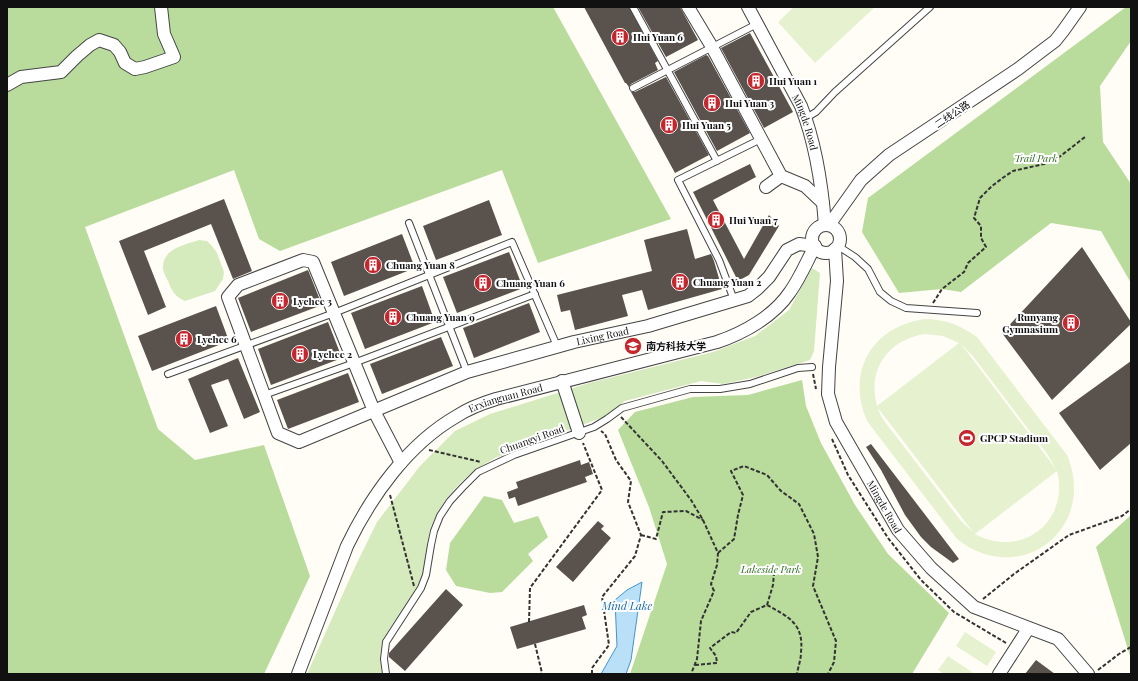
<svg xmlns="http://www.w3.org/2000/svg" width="1138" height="681" font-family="'Playfair Display','Noto Sans SC',serif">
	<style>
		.green { fill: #d5ebbd }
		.forest { fill: #b9dc9c }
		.pitch { fill: #e6f2cf; fill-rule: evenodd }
		.water { fill: #b9e0f7; stroke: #3f96cf }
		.building { fill: #5a524d }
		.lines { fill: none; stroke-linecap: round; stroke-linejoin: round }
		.service-casing { stroke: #444; stroke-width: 8 }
		.minor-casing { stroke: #444; stroke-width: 14 }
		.path { stroke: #333; stroke-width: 2; stroke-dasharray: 4 2; stroke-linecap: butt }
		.service { stroke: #fff; stroke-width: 6 }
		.minor { stroke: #fff; stroke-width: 12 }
		.labels { text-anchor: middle; stroke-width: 4; stroke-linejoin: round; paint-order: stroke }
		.poi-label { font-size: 10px; font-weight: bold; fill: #111; stroke: #fff; text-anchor: start }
		.street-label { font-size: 10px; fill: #111; stroke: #fff }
		.park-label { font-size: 10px; font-style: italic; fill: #2f6b1f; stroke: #fff }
		.water-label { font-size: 11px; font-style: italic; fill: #1768a6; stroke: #fff }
	</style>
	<rect width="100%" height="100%" fill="#fffdf5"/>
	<path class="green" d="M199,240L207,241L212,246L217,253L224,272L223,279L215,291L185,301C176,297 172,292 169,283C167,278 162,271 163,266C164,248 185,245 199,240Z
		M812,268L820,273L814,351L810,360L756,377L723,384L701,381L625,401L606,416L495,458L476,469L460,483L447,498L436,515L430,529L423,573L419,586L390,628L382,641L380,658L382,674H307L355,567L377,522L420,466L455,431L490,414L551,395L589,383L713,352L755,336L789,310Z"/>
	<path class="forest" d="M7,7H553L671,219L538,263L502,170L280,251L259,239L234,170L85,227L158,429L195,460L264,445L310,576L264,674H7Z
		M1126,7L1131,8V41L1100,86L1103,142L1131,184V283L1101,231L1051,223L961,292L942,289L899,293L862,232L868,198Z
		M802,380L806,406L821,443L855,505L888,554L949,613L912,674H630L667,564L649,507L618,430L635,412L693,397L748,395Z
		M484,496L502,500L514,523L538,516L548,537L528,554L533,561L502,592L490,593L456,586L446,570L450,543Z
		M1131,515V659L1096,547Z"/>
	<path class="pitch" d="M794,7H875L815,63L778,22Z
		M924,319C945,319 960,325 977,337L1067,455C1098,529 1020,589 957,539L867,421C846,373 871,327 924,319ZM925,334L943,336L959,343L877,406C867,369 888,340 925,334ZM961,344L972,355L1048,455L1056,469ZM878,408L973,532L961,521L885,422L880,414ZM1057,471C1070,522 1021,559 975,534Z
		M965,632L996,652L987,666L956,646Z
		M948,656L975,674H944L938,670Z"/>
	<path class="water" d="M642,582L631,660L626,674H601L617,646L615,600L627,590Z"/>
	<path class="building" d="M584,7H629L658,61L655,63L658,70L631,84L629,87L626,83H625Z
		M638,7H680L698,40L666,57Z
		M750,33L793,112L764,128L721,48Z
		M706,55L708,56L750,133L717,151L674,72Z
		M666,77L709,155L675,173L631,92H635Z
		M750,164L756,177L713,200L744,259L769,215L779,226L749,275L738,281L693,192Z
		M224,199L252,271L233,279L211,224L144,251L166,307L148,315L119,241Z
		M489,200L502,235L436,260L423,226Z
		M687,229L695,259L711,254L714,261L722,289L648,310L642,290L622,295L628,316L575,330L570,310L561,312L557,295L652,271L644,240Z
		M402,234L415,268L344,296L331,262Z
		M1082,247L1131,322V324L1052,400L1002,333Z
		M509,252L523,288L457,313L443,277Z
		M308,270L322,305L251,332L238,298Z
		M422,286L435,322L365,349L351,313Z
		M529,303L540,332L474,358L463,328Z
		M216,306L229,341L152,371L138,336Z
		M328,322L342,358L271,385L258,349Z
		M441,337L453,366L382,394L370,364Z
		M238,358L260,412L244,419L228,379L211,385L228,426L210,433L188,379Z
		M1131,361V443L1100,470L1059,413Z
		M348,373L359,402L288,429L277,400Z
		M871,444L959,559L953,563L931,547L921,537L905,515L881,470L866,447Z
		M580,460L581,465L589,462L593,474L585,477L587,482L518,506L515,497L509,499L507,492L518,488L516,482Z
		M598,521L604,526L601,529L611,538L573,582L556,567Z
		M446,589L463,605L405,671L389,657V653Z
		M584,605L587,615L582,617L586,629L517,649L510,627Z
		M1036,660L1055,674H1025Z"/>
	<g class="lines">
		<defs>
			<path id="service" d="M633,7L717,161
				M633,88L757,24
				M806,118L816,112L835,92L930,7
				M409,223L467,372
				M838,246L855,257L868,269L880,292L891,301L906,308L977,313
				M734,300L719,260L678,180L761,139
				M168,374L334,313L512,242L557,346
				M264,395L354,363L535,294
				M386,674L384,659L386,642L421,588L426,575L431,545L434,531L440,516L450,501L463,487L478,472L514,455L594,427L607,419L622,408L690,389H720L750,384L798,368L812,367"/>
			<g id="minor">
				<path d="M688,7L712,47L781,176L805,186L823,203"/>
				<path id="s1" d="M748,7L801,106C816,144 822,185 825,225"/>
				<path d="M7,85L21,77L61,72L77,56L90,45L99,40L114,45L120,52L125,63L135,69L145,67L174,57L164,34L161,7"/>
				<path d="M766,187L781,176"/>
				<path d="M829,225L861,180L889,155L1018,69L1043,50L1055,41L1063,31L1080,7"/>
				<circle cx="826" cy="239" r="14"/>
				<path id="s2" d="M835,249L837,281L829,367L828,394L836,422L898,530L931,568L974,607L1058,639L1088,674"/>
				<path d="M562,381L579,433"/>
				<path id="s3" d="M401,463L374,411L313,262L303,260L238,285L228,297L278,433L299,442L467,372L574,342L648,326L748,296L757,289L769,277L787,250L799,244L815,246"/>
				<path id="s4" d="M298,674L347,546C371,496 408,444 457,416C469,408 483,403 496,399L717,342C744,333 774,316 790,292C800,278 807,261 815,246"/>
				<path d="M999,674L1028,629"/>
			</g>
		</defs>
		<use href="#service" class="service-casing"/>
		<use href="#minor" class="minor-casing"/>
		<path class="path" d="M933,303L942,289L964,272L968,263L986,247L981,238V226L974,218L980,198L992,186L1004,177L1013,171L1044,164L1058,158L1085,137
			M813,374L816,389
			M621,417L662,461L691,500L703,520L718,553L717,565L711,584L714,591L701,621L697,659L691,674
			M832,439L848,475L888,538L921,580L954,612L1006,643
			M429,450L481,462
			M390,495L414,586
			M641,535L656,539L663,512L686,511L703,520
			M718,553L734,539L738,515L743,495L731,471L744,466L767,475L781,491L799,504L814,534L818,557L813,586L836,641L834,662L828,674
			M983,599L1014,574L1069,535L1122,516L1131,509
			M767,605C789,617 804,624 801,652C801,660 798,667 797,674
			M767,605L773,585L774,573
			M529,622L530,588L602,490L583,443
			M535,644L542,673L541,674
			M695,665L717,663L716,656L710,648L731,632L736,633L751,612L767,605
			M1098,670L1119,654L1131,647
			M592,674V668L609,645L602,597L635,556L641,535L628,502L631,481L616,460L605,434L601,431"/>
		<use href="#service" class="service"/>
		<use href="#minor" class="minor"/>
	</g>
	<defs>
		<symbol id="building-disc" viewBox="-11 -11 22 22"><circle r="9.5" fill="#c4262e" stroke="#fff"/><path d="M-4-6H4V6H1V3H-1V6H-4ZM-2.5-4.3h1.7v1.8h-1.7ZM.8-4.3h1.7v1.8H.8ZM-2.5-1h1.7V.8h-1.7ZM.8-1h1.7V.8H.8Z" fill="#fff"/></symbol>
		<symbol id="university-disc" viewBox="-11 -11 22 22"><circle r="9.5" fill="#c4262e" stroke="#fff"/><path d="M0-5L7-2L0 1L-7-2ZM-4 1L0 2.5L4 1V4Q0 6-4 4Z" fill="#fff"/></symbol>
		<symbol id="stadium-disc" viewBox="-11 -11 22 22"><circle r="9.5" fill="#c4262e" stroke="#fff"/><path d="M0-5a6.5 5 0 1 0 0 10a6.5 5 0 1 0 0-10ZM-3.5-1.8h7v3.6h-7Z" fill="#fff"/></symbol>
	</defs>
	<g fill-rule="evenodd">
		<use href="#building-disc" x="610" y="27" width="20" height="20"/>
		<use href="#building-disc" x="746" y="71" width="20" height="20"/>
		<use href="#building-disc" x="702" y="93" width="20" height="20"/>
		<use href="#building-disc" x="659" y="115" width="20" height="20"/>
		<use href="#building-disc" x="706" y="210" width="20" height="20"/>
		<use href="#building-disc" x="363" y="255" width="20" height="20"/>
		<use href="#building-disc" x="670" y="272" width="20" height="20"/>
		<use href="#building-disc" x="473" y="273" width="20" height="20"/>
		<use href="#building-disc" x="270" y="291" width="20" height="20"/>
		<use href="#building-disc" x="383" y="307" width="20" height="20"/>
		<use href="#building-disc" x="1061" y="313" width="20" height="20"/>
		<use href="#building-disc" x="174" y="329" width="20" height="20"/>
		<use href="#university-disc" x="623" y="336" width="20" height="20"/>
		<use href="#building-disc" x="290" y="344" width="20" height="20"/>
		<use href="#stadium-disc" x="957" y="428" width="20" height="20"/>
	</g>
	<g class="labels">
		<g class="poi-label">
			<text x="633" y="41">Hui Yuan 6</text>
			<text x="769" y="85">Hui Yuan 1</text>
			<text x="725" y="107">Hui Yuan 3</text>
			<text x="682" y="129">Hui Yuan 5</text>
			<text x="729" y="224">Hui Yuan 7</text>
			<text x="386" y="269">Chuang Yuan 8</text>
			<text x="693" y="286">Chuang Yuan 2</text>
			<text x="496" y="287">Chuang Yuan 6</text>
			<text x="293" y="305">Lychee 3</text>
			<text x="406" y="321">Chuang Yuan 9</text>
			<text x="1058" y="321" text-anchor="end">Runyang<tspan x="1058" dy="12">Gymnasium</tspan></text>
			<text x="197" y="343">Lychee 6</text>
			<text x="646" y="350">南方科技大学</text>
			<text x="313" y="358">Lychee 2</text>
			<text x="980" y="442">GPCP Stadium</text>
		</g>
		<g class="street-label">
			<text transform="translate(952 114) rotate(-34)" y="4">二线公路</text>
			<text dy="4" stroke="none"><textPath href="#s1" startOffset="129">Mingde Road</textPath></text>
			<text dy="4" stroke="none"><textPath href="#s3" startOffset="805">Lixing Road</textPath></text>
			<text dy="4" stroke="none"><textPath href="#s4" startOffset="362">Erxianguan Road</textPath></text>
			<text transform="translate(532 439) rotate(-20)" y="4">Chuangyi Road</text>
			<text dy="4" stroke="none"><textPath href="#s2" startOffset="272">Mingde Road</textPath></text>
		</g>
		<g class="park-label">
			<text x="1036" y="162">Trail Park</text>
			<text x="771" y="573">Lakeside Park</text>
		</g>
		<g class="water-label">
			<text x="627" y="610">Mind Lake</text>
		</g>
	</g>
	<rect width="1138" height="681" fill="none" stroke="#111111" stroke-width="16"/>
</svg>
